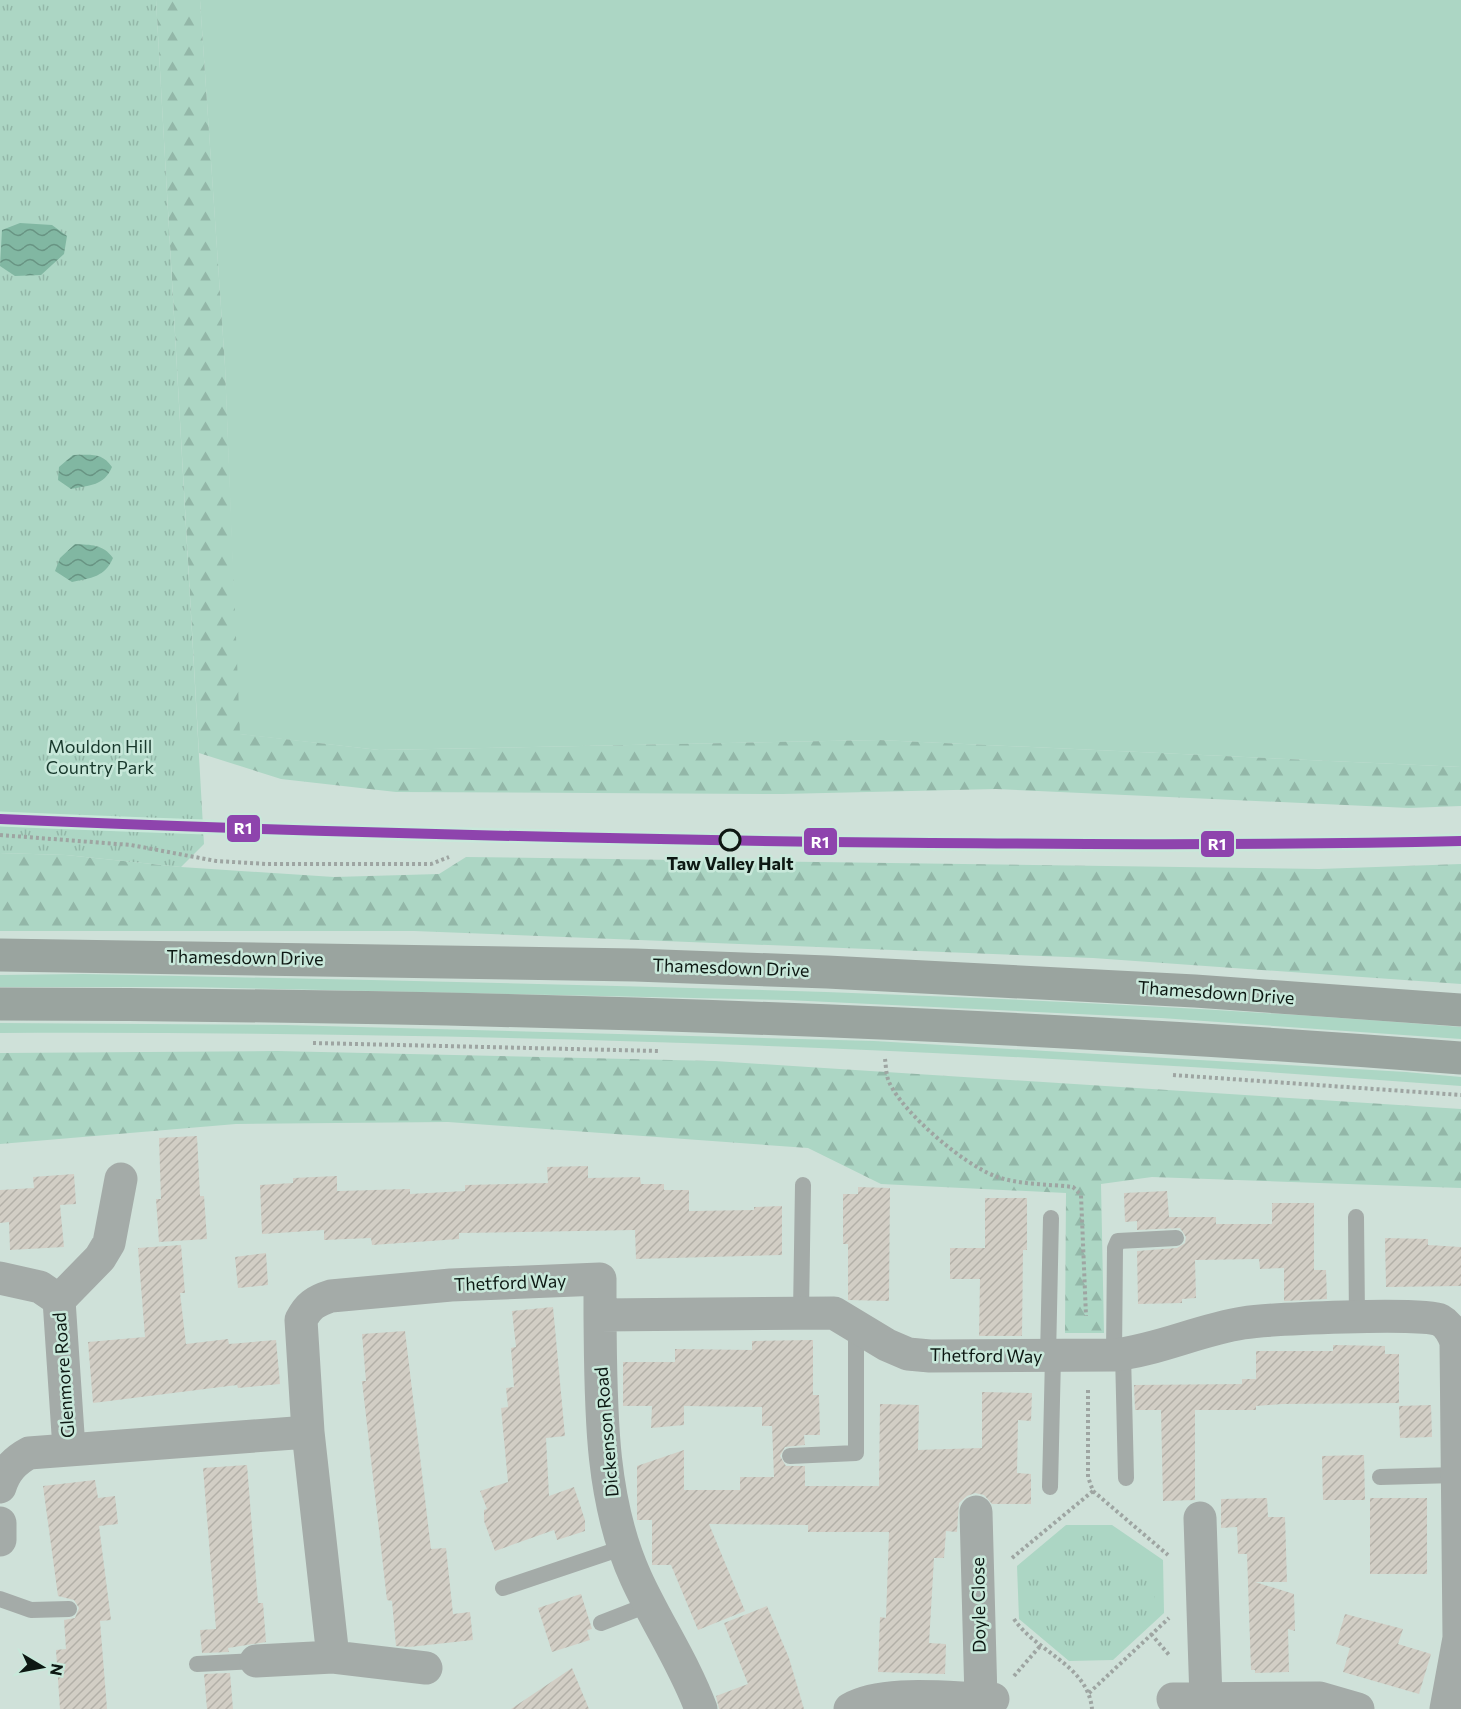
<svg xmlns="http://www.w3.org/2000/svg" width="1461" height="1709" font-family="Commissioner,sans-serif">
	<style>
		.grass { fill: #acd6c4 }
		.forest { fill: url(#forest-firs) }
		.park { fill: url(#park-tufts) }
		.water { fill: url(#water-waves) }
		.building { fill: url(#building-hatch) }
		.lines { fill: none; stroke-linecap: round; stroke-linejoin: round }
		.path { stroke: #9ea5a2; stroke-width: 4; stroke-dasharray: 3 3; stroke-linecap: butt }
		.service { stroke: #a4aba8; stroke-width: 16 }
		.minor { stroke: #a4aba8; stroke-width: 33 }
		.primary { stroke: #9aa49f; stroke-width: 33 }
		.rail-1-casing { stroke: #c8e8da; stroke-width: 15 }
		.rail-1 { stroke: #8e44ad; stroke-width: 10 }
		.stop-dot { fill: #c8e8da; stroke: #0d1813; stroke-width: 3 }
		.labels { text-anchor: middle; stroke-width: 5; stroke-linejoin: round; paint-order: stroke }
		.park-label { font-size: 18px; fill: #18382c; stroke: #c8e8da }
		.stop-label { font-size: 18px; font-weight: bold; fill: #0d1813; stroke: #c8e8da }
		.street-label { font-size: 18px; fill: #0d1813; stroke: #c8e8da }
		.line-badge { stroke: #c8e8da; stroke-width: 2 }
		.badge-label { font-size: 16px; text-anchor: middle; font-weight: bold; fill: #fff }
	</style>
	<defs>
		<pattern id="forest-firs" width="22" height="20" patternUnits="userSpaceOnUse" patternTransform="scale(1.5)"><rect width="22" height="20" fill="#acd6c4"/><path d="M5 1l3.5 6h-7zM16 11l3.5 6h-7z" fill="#93b7a8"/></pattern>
		<pattern id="park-tufts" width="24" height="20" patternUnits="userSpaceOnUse" patternTransform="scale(1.5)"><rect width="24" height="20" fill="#acd6c4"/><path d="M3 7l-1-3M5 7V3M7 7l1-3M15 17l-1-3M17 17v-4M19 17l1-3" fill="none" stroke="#93b7a8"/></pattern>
		<pattern id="water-waves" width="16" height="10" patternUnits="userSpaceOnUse" patternTransform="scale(1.5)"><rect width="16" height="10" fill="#81b7a2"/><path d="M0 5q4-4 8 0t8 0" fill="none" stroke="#689483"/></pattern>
		<pattern id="building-hatch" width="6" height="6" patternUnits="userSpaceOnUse" patternTransform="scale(1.5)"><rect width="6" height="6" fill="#d2cec5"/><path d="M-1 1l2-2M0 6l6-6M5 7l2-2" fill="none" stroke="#b3b0a8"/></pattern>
	</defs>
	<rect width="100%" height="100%" fill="#cfe1d9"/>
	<path class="grass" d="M200,0H1461V767L879,740L379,750L239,734L225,366Z
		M83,974C542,984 1003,990 1461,1027V1039L1161,1018L787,1000L186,987H0V975Z
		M0,1023L285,1025L874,1041L1406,1072L1461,1077V1086C975,1048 487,1031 0,1033Z
		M1066,1525H1112L1163,1560L1164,1613L1113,1660L1069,1661L1019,1619L1017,1566Z"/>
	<path class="forest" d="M156,0H200L225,366L240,734L379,750L879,740L1461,767V806L1409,808L996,789L783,794L396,792L281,779L199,753Z
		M0,853L66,855L181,867L334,877L439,874L466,857L1319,869L1461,864V984L1093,958L414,931H0Z
		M277,1051L715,1061L1461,1109V1188L1152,1177L1101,1184L1104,1333H1065L1066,1193L881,1184L808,1148L448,1122L236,1124L0,1144V1053Z"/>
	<path class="park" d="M0,0H156L204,844L181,867L66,855L0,853Z
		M1106,1532L1153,1569L1155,1607L1109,1650H1072L1026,1612L1025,1571L1067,1533Z"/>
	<path class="water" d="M20,223L52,225L67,236L64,254L41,275L15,276L0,266L2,230Z
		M73,455C90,455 102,452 112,467C104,486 90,485 71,489L58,480L59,467Z
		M75,544C91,545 103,544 113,558C105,577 91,578 72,582L55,571L60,558Z"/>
	<path class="building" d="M197,1136L200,1196H204L207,1239L159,1242L156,1199H161L159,1138Z
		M588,1166V1178L640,1177L641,1184H664V1190H689V1211L754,1210V1207L782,1206V1255L636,1259L635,1230L459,1233V1239L372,1245L371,1238L324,1240V1230L262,1234L260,1185L293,1183V1178L337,1176V1191L410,1189V1194L465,1191V1185L548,1183L547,1167Z
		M74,1174L76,1204L60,1205L64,1247L10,1250L9,1222L0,1223V1190L34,1188L33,1177Z
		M858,1187L890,1188L889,1301L848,1300V1244H843V1194H858Z
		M1167,1191L1169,1217H1216V1224H1272V1203H1314V1270H1326L1327,1299L1284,1301V1268L1260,1269L1259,1259L1195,1260L1196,1298L1182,1299V1303L1138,1304L1137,1251L1177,1248L1185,1243L1186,1237L1180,1228L1137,1230V1221L1125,1222L1124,1193Z
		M985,1198H1027V1250H1023L1022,1336H979L980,1279H950V1248H985Z
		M1385,1238L1428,1239V1245L1461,1247V1286L1386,1287Z
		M181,1245L185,1293H180L186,1344L228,1339L229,1344L276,1340L280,1384L238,1388L237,1385L93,1403L88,1342L145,1337L138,1248Z
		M266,1253L268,1285L238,1288L235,1257Z
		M553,1307L565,1436L546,1438L549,1496L574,1487L585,1520V1531L557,1540L554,1530L495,1551L484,1521V1510L487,1509L480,1491L508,1482L501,1408L508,1407L506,1388L514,1387L511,1348L516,1347L512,1311Z
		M405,1331L431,1549L446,1548L453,1614L470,1612L473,1640L409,1647L396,1646L392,1601L387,1600L362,1381H366L362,1334Z
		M813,1340V1395H819L820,1435H804L805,1445L785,1447L780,1456L786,1466H805V1486H879L880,1404L919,1405L918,1450L982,1448V1392L1032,1393L1031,1421L1018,1420L1017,1473L1031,1474V1504H992L984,1495L975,1493L967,1496L959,1503L957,1532L946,1531L944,1558H934L929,1643L946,1644L945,1674L878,1672L880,1617L886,1618L889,1532H808V1525L709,1524L745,1611L698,1630L671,1565H652V1520H637V1466L684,1450V1490H740V1477H774L772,1426H762V1407L684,1406V1425L651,1428L652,1406H623V1362H675V1349L752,1350V1341Z
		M1333,1345L1385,1346V1354H1399V1403L1282,1404L1256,1406V1410H1195V1500L1163,1501L1161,1410H1135L1134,1385L1242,1384V1379H1256V1351H1333Z
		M1431,1405L1432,1437L1400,1438L1399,1406Z
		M1364,1455L1365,1500H1323L1322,1456Z
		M247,1465L258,1603H263L266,1642L228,1648L229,1652L202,1653L200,1630L216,1629L203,1468Z
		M95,1480L98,1498L115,1496L118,1524L99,1526L111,1620L100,1621L107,1709H60L56,1650L66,1649L64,1620L75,1618L79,1608L74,1600L58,1596L43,1486Z
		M1267,1498L1268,1517H1285L1287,1582H1255L1294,1594L1295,1631L1288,1629L1289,1672L1255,1673V1670H1251L1247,1554H1238L1237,1527L1221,1528V1499Z
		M1370,1498H1427V1574H1370Z
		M581,1594L592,1629L587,1630L590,1640L552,1652L538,1608Z
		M767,1606L789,1658L804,1709H719L716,1696L748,1684L724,1623Z
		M1345,1614L1403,1629L1398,1644L1431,1654L1419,1694L1343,1672L1350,1648L1336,1644Z
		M572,1668L589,1709H511Z
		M230,1673L233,1709H207L204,1674Z"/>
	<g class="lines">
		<path class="path" d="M0,835L131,845L216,861L267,864H431L449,857
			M313,1043L659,1051
			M885,1059C886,1066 886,1075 889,1082C903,1113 963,1164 995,1176C1018,1185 1049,1184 1073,1187L1081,1195L1086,1316
			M1173,1075L1461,1095
			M1093,1491L1168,1555
			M1012,1558L1093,1491L1088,1477V1387
			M1014,1619C1036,1652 1088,1665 1092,1709
			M1151,1634L1170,1656
			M1014,1676L1041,1645
			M1089,1693L1169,1618"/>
		<path class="service" d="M1356,1217L1357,1318
			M801,1313L803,1185
			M1123,1354L1126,1478
			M1114,1355L1115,1248L1118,1241L1176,1238
			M1048,1357L1051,1218
			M790,1456L856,1453V1325
			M1380,1477L1457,1475
			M1050,1487L1053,1357
			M503,1588L625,1547
			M0,1599L31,1610L69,1609
			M601,1623L650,1604
			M197,1664L256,1661"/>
		<path class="minor" d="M0,1278L40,1287L59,1300L69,1449
			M59,1300L100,1258L109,1243L121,1179
			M600,1315C601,1402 599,1497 636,1578C656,1622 684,1663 701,1709
			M308,1432L333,1657
			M0,1487C5,1471 14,1461 29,1453L308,1432L301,1320C308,1306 315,1301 331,1296L451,1285L600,1279V1315L834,1313L887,1345L908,1354L930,1356L1114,1355C1158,1350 1199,1330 1243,1323C1268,1319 1424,1312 1440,1320C1449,1325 1453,1333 1456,1342L1459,1638L1446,1709
			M976,1512L981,1699
			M1200,1518L1206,1699
			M0,1523V1540
			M256,1661L333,1657L426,1668
			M1173,1699L1320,1698L1358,1709
			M850,1709C885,1689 953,1699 993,1699"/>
		<path class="primary" d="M0,955L635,965L827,972L1195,991L1461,1010
			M0,1004C487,1005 975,1020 1461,1058"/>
		<defs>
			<path id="rail-1" d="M0,819C276,831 553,838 829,842C1040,844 1251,846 1461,841"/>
		</defs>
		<use href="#rail-1" class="rail-1-casing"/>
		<use href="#rail-1" class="rail-1"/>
	</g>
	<circle class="stop-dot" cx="730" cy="840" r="10"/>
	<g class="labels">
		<g class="park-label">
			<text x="100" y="753">Mouldon Hill<tspan x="100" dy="21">Country Park</tspan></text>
		</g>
		<g class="stop-label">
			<text x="730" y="870">Taw Valley Halt</text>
		</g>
		<g class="street-label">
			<text transform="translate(245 958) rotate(1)" y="6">Thamesdown Drive</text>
			<text transform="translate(731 968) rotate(2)" y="6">Thamesdown Drive</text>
			<text transform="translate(1216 993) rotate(4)" y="6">Thamesdown Drive</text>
			<text transform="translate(510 1283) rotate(-2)" y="6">Thetford Way</text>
			<text transform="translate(986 1356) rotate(1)" y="6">Thetford Way</text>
			<text transform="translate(64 1375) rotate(-94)" y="6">Glenmore Road</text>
			<text transform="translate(607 1432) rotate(-95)" y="6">Dickenson Road</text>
			<text transform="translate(979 1605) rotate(-91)" y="6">Doyle Close</text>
		</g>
	</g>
	<g class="line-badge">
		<rect x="226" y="814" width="35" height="29" rx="6" fill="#8e44ad"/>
		<rect x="803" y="827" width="35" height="29" rx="6" fill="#8e44ad"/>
		<rect x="1200" y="830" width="35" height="28" rx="6" fill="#8e44ad"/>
	</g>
	<g class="badge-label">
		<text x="243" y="834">R1</text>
		<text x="820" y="848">R1</text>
		<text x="1217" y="850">R1</text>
	</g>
	<g transform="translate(42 1667) rotate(100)" stroke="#c8e8da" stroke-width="4.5" paint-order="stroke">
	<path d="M0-4.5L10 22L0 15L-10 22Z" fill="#0d1813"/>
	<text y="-9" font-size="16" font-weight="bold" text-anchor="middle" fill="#0d1813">N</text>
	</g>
</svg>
